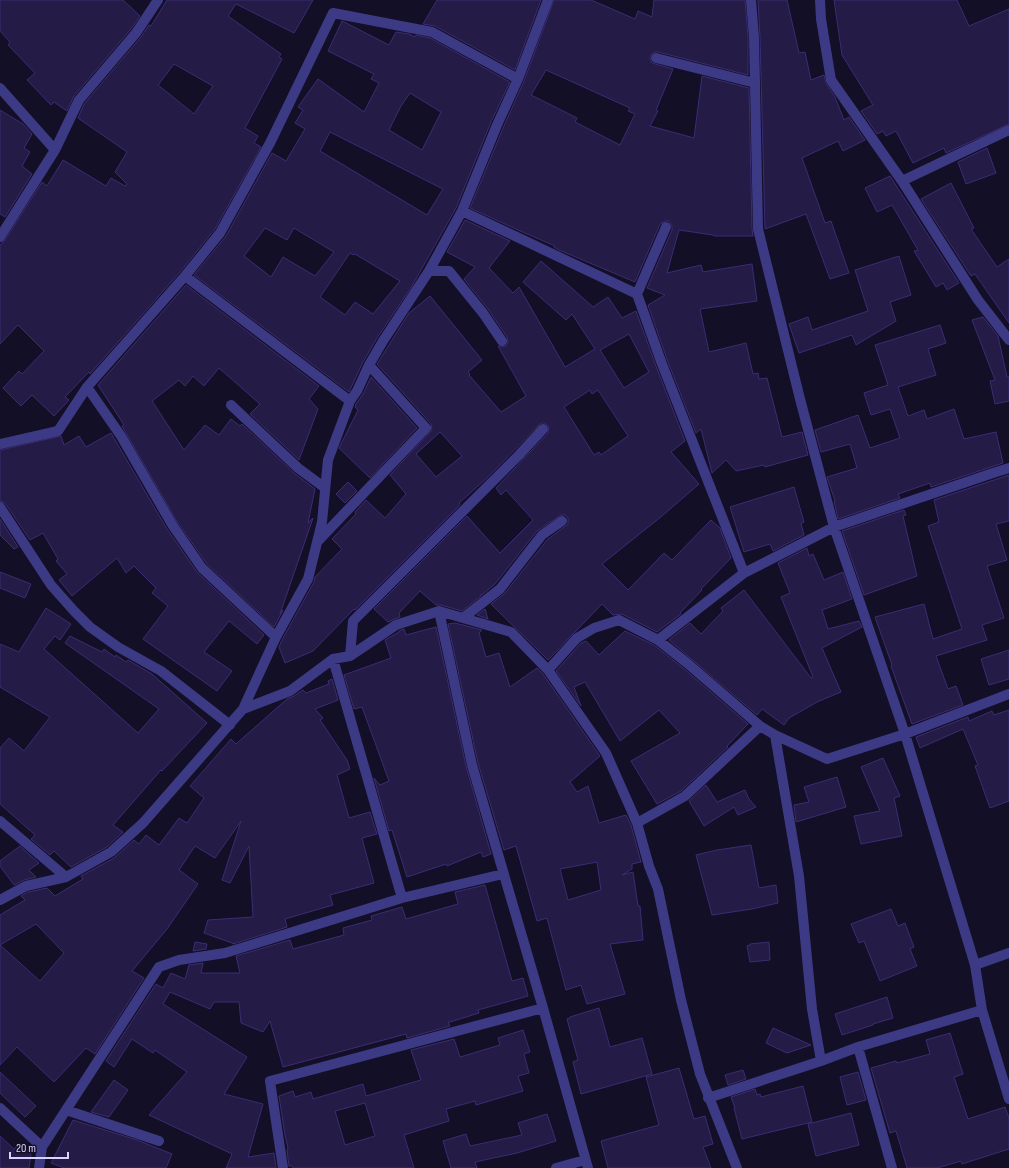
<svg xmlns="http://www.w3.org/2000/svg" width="1009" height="1168" font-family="'Sofia Sans Condensed',sans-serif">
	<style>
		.building { fill: #241b47; stroke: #3b2d73; fill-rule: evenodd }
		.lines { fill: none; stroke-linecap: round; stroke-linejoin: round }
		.service { stroke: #3d3a85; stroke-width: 10 }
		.minor { stroke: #3d3a85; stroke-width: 10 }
	</style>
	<rect width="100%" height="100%" fill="#130f26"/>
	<path class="building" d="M0,0H123L140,16L131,29L74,96L67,111L54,102L51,105L27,80L35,73L8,45L10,42L0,31Z
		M167,0H313L294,33L236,4L228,16L281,54L279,57L282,59L245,128L258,136L254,143L261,147L215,229L180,272L90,374L89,372L65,397L69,400L54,416L32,395L21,406L3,388L19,371L22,374L44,351L18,325L0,344V245L5,240L42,182L47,186L63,160L106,186L111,178L125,186L127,184L115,172L127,152L78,118L84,104L141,37L149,25L151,26ZM174,64L213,86L194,114L158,85Z
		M437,0H541L515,70L435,26L423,24Z
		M554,0H591L635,19L638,11L652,17L654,0H745L748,37V75L658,52H654L650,56V59L652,63L673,69L656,110L658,111L650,126L694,138L702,76L749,88L752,229L753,236H714L713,235L679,230L667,273L701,265L703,272L752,264L757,301L700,309L709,352L746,343L753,374L758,373L759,379L767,378L782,437L802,432L808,455L765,467L764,465L736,471L726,460L712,473L701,429L696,433L668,362L648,305L665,295L647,288L672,230V226L669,221H665L660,224L635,282L559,250L554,247L555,246L518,230L470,208L503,128L524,81ZM546,70L630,108L628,111L635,114L620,145L575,122L577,118L531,95Z
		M758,0H787L799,53L805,52L811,80L824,75L826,83L835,97L844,120L849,117L865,140L843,151L838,141L802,158L825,223L831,221L849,273L830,279L806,214L765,229L760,37Z
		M834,0H957L969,26L1009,9V124L946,153L944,148L913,163L896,131L886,136L883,131L877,134L861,111L873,105L842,55Z
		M342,21L389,45L396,32L409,34L415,37L416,35L430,38L510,82L491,122L456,208L412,286L377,338L363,362L349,392L194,275L226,236L272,153L286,161L305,129L295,123L303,110L298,107L318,79L364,112L379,83L371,79L374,74L328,51ZM410,93L441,112L422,150L389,130L401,106ZM330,132L443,189L427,215L320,151ZM265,228L287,240L294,228L334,252L315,276L283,257L271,277L244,256ZM350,253L354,255L355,254L400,281L373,314L355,302L345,315L320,297Z
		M0,110L23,124L32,134L24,148L30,152L22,166L32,174L5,217L0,214Z
		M987,148L996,173L966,184L958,162Z
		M890,176L959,283L947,290L943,283L936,287L914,251L918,250L892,205L877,212L865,188Z
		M951,183L974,228L971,229L997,267L1009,259V323L975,274L971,276L921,199Z
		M465,220L510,241L489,268L513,293L519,287L565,367L595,349L572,314L566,320L523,282L541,261L593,307L608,297L622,318L636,311L656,366L685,441L671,452L699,484L662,516L602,564L628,590L664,553L672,560L711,520L720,528L731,558L701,589L702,590L680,613L681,614L657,632L622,614L613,615L602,604L548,660L491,604L505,593L547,540L568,524V518L565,515H561L537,531L495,584L482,595L481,594V596L462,611L441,605H436L420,591L399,613L400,617L388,622L374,609L467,516L500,553L533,520L506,490L501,495L496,488L548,433L549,427L545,423H541L487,478L459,503L460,504L458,507L355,610L354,609L313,651L285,663L279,647L282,640L314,582L315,577L342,549L332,539L356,514L355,512L366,500L385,518L406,494L390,475L432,430L431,424L377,364L409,313L430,296L482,360L468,372L470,374L469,375L501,412L526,396L498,346L502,347L506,346L508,341L507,337L488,309L464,279L475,267L447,252ZM629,334L649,372L624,388L600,350ZM590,390L592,394L598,390L628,436L601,455L599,452L594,455L564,407ZM440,432L462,456L436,477L416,454Z
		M899,256L911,295L890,302L896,321L856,345L852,335L799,353L789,324L808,317L812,330L868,311L855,270Z
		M186,285L319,386L309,399L318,409L299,460L250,414L260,404L219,368L204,386L193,376L185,386L179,380L152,401L184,450L205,425L219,435L231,419L240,426L242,424L294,473L315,489L308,523L313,518L280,614L283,610L274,627L207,564L178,523L122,426L124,425L98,385Z
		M983,317L998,336L1007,377H1009V401L995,404L990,381L995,380L972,320Z
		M940,325L946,343L928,349L936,375L898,387L908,416L924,410L927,419L954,409L964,439L996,432L1003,463L931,487L930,483L898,494L900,498L838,519L834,501H835L827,477L857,468L850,444L821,452L815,430L858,415L870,448L900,438L890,409L871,415L864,393L888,385L875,345Z
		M371,377L417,428L370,478L339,448L358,410L355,407L356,404L363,394Z
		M111,433L167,529L197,572L264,635L257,644L229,621L204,652L232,671L217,691L143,639L168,606L152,593L156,588L134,566L126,573L117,558L72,596L59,580L67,574L56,561L58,559L43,533L30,540L5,503L0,501V450L61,436L64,445L79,436L86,447Z
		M1009,475V521L996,524L1007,560L987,566L1004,618L982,625L987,640L936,656L948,689L956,686L963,705L912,724L891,666L892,665L875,617L924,604L933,639L962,629L928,526L939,522L934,500Z
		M348,482L357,491L345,503L336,494Z
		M794,487L804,522L801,523L804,535L773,551L770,544L744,552L730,507Z
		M904,510L906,515L903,516L917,576L864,595L842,531Z
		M0,519L18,547L14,549L0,535Z
		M807,548L809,556L813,554L824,580L843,572L852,599L822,610L828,629L859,621L862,627L822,648L841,692L817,702L789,718L784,725L762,709L757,715L669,640L690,623L701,634L723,611L721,608L744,590L811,678L813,677L781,597L790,593L778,563Z
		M0,572L31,584L25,598L0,588Z
		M46,608L71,624L60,640L55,636L44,649L138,733L159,709L65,643L70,636L102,652L104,649L115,657L116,655L126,662L128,660L152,674L207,723L162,771L161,770L113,825L123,832L107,847L71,867L54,851L50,855L31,839L35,835L0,804V748L9,738L24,751L50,717L0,687V644L19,652Z
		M485,609L488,619L477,615Z
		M455,623L482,630L479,633L486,657L499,653L510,687L537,668L543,674L600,756L570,782L577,792L588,786L599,823L626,815L631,825L641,862L632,864V869L622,875L633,872L638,906H640L643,940L610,944L625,994L587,1004L581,985L566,990L547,918L537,921L516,846L504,850L478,763L448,624ZM597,862L601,890L568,900L560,869Z
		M436,627L466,766L491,854L483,857L481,852L447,866L446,864L407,877L392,830L389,831L374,778L380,785L389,781L362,707L354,709L344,675L391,658L385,640L399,632V631L404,629L406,635Z
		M625,631L654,645L683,668L748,724L727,746L728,747L681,791L657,804L631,761L680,733L659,710L620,741L585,682L574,687L581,706L556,671L581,643L586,641L599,655Z
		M1009,650V679L989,685L981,659Z
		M332,679L338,700L315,709L323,718L320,720L347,760L350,769L337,775L349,818L370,812L377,834L362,838L374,883L330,895L333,905L285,919L287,927L233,944L232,943L204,933L208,920L253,917L249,846L230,883L222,880L241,821L215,858L195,846L179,870L198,884L167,929L132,971L144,978L95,1054L86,1048L54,1082L17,1047L0,1065V945L40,981L64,953L36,924L0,945V915L25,900L21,896L28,892L47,888L55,896L83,879L81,876L114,858L134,840L139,844L146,835L159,845L179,818L187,823L204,798L190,786L231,739L236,744L287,699L294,696L303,690L306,693L329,684L328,681Z
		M1009,710V801L990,808L975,766L978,765L963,729L920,748L916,737L968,717L969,721L992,711L994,715Z
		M883,758L900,796L894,798L902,836L861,844L854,816L880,811L861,767Z
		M837,777L846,807L796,822L794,805L809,802L804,787Z
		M706,785L717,802L745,790L749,799L756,807L738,815L734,807L704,826L689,801Z
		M751,845L759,888L776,885L778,903L752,909L712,915L696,855L717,850Z
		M20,846L39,863L29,870L36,877L24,880L14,885L0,866V861Z
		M485,885L512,981L523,978L528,996L478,1010L479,1013L450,1022H448L450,1026L407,1038L406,1034L283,1067L270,1021L263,1032L241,1023L239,1002H214L210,1009L170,992L163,1004L247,1057L224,1094L263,1104L248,1157L274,1153L276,1168H226L232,1154L149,1115L187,1072L155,1050L153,1053L132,1039L114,1067L106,1061L156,984L163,988L171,973L185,979L189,965L203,963L201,973H240L236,956L290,940L293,949L344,935L343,928L372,920L371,916L402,907L406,919L458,904L455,892Z
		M891,909L898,926L905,923L914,947L910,949L917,966L880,981L864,941L859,943L851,924Z
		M195,942L207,944L206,949L193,951Z
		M769,942L770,960L750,962L747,946L750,945V944Z
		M887,997L893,1018L873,1024V1025L842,1035L835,1014Z
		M599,1008L610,1047L642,1038L652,1074L581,1094L573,1062L578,1060L567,1019L570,1018V1017Z
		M773,1028L811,1045L787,1053L766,1043Z
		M523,1030L530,1052L524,1054L529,1073L518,1076L523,1091L476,1105L475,1101L446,1109L449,1121L404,1135L414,1168H293L292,1166H289L287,1151L288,1148L285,1135L279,1096L293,1091L295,1097L311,1092L313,1099L363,1084L366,1096L421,1080L411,1050L454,1039L460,1057L500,1045L498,1038ZM365,1103L375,1136L345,1145L335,1111Z
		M950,1033L963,1074L954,1077L968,1119L1005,1107L1009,1118V1149L962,1164L961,1161L937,1168H907L896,1131L890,1133L871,1068L896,1061L897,1063L930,1054L926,1040Z
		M679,1068L694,1119L705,1116L713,1144L703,1147L711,1168H608L601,1141L659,1125L646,1077Z
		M743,1070L746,1079L728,1085L725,1075Z
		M0,1072L36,1106L25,1117L0,1093Z
		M858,1072L866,1100L847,1105L840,1077Z
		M114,1080L128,1090L109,1117L91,1112Z
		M803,1086L812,1122L742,1139L734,1108H735L731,1097L755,1089L757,1095L760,1094L761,1097Z
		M851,1113L859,1145L816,1156L808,1124Z
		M547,1114L556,1141L517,1153L475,1162L477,1168H451L443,1141L466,1134L470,1146L522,1135L518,1123Z
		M73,1120L137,1140L172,1154L166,1168H64L51,1163Z
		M0,1136L14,1149L20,1143L31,1154L29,1168H0Z"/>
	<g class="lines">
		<path class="service" d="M656,58L755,83"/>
		<path class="minor" d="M751,0L754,37L758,229L800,399L834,527L905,734L975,965L982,1010L1009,1099
			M820,0L821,19L831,80L902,181L978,300L1009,340
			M0,88L55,150
			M902,181L1009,130
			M462,211L637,294L662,364L744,573
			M0,237L55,150L79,100L136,33L158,0
			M429,271H449L483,313L502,341
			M185,276L350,401
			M637,294L666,227
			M87,387L121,436L173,526L202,568L276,637
			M231,405L298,468L325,488
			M0,444L58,431L87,387L185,276L220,233L270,143L333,13L432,32L518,79
			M0,507L51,585L74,611L90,627L118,647L161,671L230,725
			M318,541L426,428L369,365
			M439,611L472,765L543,1008L588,1168
			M463,618L500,589L542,535L562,521
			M658,640L744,573L834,527L993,473L1009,468
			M350,656L353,621L519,455L543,429
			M333,659L402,898
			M548,670L577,638L594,628L619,620L658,640L687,663L760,726L775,735L827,759L905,734L1009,694
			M243,709L290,691L333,659L350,656L396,625L439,611L511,632L548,670L606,753L637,823L649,866L658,889L681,1000L700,1074L737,1168
			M775,735L799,876L812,1009L821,1061
			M0,821L66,877
			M637,823L685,796L760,726
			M0,900L26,886L66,877L111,852L143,823L243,709L276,637L308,579L322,522L328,460L350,401L357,391L369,365L383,341L429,271L462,211L497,125L518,79L548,0
			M975,965L1009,953
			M858,1047L892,1168
			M708,1098L821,1061L858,1047L982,1010
			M0,1108L42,1147
			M66,1110L159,1141
			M39,1168L42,1147L159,967L179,960L225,953L402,898L503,874
			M283,1168L270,1081L543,1008
			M556,1168L585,1160"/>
	</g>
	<path d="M10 1152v6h58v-6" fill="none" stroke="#d9d4ff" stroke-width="2"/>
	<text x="16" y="1152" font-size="12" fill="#d9d4ff" stroke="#130f26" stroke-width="3" paint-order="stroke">20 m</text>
</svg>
